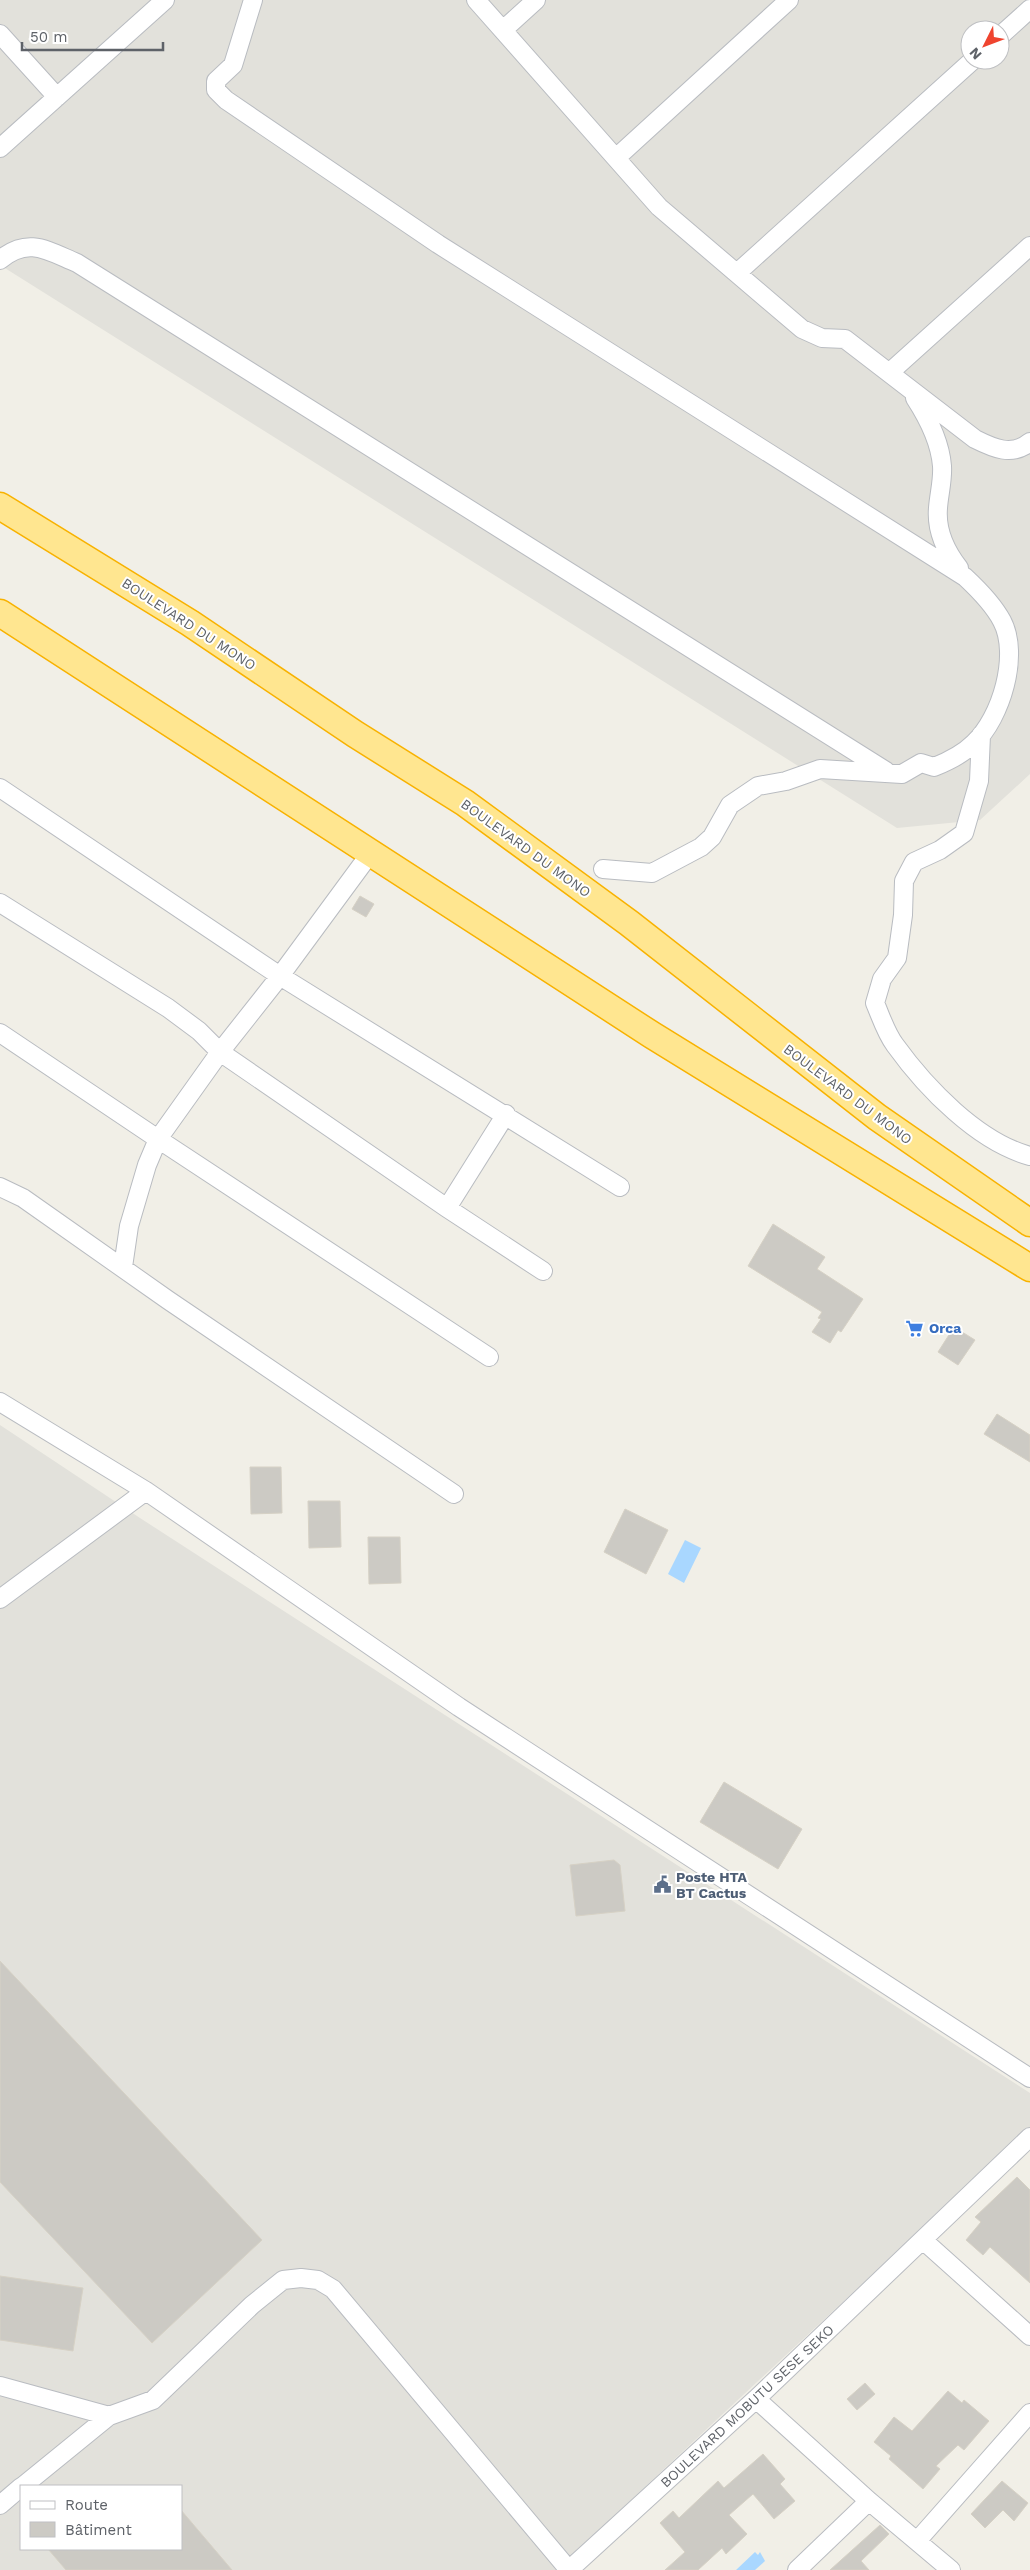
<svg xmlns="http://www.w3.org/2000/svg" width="1030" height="2570" font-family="'Work Sans',sans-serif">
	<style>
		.industrial { fill: #e2e1db; fill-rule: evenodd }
		.water { fill: #a9d7ff }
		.building { fill: #cccac4; stroke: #d6d1c5 }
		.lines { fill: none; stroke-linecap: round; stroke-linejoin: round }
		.minor-casing { stroke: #b9bcc1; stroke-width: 20 }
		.highway-casing { stroke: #f8b200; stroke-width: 29 }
		.minor { stroke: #fff; stroke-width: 18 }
		.highway { stroke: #ffe690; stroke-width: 26 }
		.labels { text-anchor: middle; stroke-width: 4; stroke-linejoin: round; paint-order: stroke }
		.street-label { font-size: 14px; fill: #5e6268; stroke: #fff }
		.shop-label { font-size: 14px; font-weight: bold; fill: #366cbe; stroke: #fff; text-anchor: start }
		.service-label { font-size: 14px; font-weight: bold; fill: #4e5e75; stroke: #fff; text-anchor: start }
	</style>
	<rect width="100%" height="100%" fill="#f1efe7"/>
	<path class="industrial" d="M0,0H1030V774L980,820L897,828L0,265ZM970,30H1000V60H970Z
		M0,1425L140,1518L1030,2093V2127L556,2570H0ZM21,2486H181V2549H21Z"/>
	<path class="water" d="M685,1540L701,1548L684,1583L668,1574Z
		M755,2552L758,2555L760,2552L765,2561L755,2570H736Z"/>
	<path class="building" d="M360,896L374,904L366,917L352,909Z
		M773,1224L825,1257L817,1269L863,1299L841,1332L838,1330L830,1343L812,1332L821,1319L818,1318L822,1312L748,1266Z
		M954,1327L975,1340L958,1365L938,1352Z
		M997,1414L1030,1435V1462L984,1434Z
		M250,1467H281L282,1513L251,1514Z
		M308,1501H340L341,1547L309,1548Z
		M625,1509L668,1530L646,1574L604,1552Z
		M368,1537H400L401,1583L369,1584Z
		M724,1782L802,1829L778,1869L700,1822Z
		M614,1860L620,1865L625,1911L576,1916L570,1865Z
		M0,1961L262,2240L152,2343L0,2182Z
		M1017,2177L1030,2190V2283L990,2247L983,2255L966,2240L981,2222L975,2217Z
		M0,2276L83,2288L73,2351L0,2340Z
		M865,2383L875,2394L857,2410L847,2399Z
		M948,2391L962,2403L964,2400L989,2421L964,2450L958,2445L936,2466L940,2469L923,2489L889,2459L891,2456L874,2442L894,2417L912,2431Z
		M763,2454L785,2479L780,2484L795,2501L774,2519L753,2494L729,2515L747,2534L726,2554L722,2548L698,2570H665L685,2552L660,2523L673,2511L679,2518L718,2481L724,2488Z
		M1002,2481L1028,2503L1014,2521L1003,2510L985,2528L971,2514Z
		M181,2510L232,2570H66L48,2549H181Z
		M880,2525L889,2534L861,2561L869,2570H830Z"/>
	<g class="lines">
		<defs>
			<path id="minor" d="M253,0L233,65L216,81V90L226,100L438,244L965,577C979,590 993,604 1002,621C1020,655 1001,718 974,743C963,754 949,761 934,767L921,763L902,774L820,769L786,781L758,786L730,805L712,837L701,847L652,873L603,869
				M476,0L659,207L802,329L822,338L845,339L975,439C993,448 1012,457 1030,442
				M503,30L536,0
				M0,34L57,97
				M1000,36L1030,9
				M0,148L165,0
				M616,158L789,0
				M0,260C28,236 48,251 77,263L886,771
				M737,273L973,60
				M889,373L1030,246
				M915,398C928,418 940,441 942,466C943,480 939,494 938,508C936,531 945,550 959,568
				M981,735L979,781L964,833L940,850L914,862L904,881L903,915L897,958L882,979L875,1003C881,1017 886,1033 895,1045C926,1088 978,1142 1030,1156
				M0,788L280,976L620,1187
				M0,903L168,1008L199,1031L220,1052L447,1208L543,1271
				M0,1033L158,1139L489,1357
				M0,1187L23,1198L168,1300L454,1494
				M447,1208L506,1114
				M123,1267L129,1226L147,1165L158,1139L220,1052L280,976L372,851
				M0,1402L146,1491L459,1707L1030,2078
				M0,1599L146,1491
				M924,2241L1030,2336
				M0,2386L109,2416
				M756,2399L869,2501L951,2570
				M23,2486L109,2416L153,2400L252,2305L283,2280L301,2278L318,2280L333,2289L569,2570L756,2399L1030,2137
				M0,2505L21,2487
				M917,2541L1030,2413
				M797,2570L869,2501"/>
			<path id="highway" d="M0,506L190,623L355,734L465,803L629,923L877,1117L1030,1223
				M0,613L652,1035L1030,1268"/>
		</defs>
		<use href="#minor" class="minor-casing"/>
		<use href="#highway" class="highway-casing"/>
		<use href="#minor" class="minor"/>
		<use href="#highway" class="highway"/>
	</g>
	<defs>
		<symbol id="supermarket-bare" viewBox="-9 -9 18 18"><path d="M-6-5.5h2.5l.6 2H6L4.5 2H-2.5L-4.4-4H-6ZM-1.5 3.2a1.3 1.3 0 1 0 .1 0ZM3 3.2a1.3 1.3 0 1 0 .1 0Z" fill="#3f7fe0" stroke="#fff" stroke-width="2.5" paint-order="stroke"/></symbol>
		<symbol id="civic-bare" viewBox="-9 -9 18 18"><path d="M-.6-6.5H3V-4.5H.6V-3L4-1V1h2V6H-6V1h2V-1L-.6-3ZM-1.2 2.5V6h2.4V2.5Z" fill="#5c6f8a" stroke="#fff" stroke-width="2.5" paint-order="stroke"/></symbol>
	</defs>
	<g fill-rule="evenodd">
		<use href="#supermarket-bare" x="902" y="1316" width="25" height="25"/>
		<use href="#civic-bare" x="650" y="1872" width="25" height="25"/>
	</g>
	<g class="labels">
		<g class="street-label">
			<text transform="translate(189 624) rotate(33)" y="5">BOULEVARD DU MONO</text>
			<text transform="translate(526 848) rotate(36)" y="5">BOULEVARD DU MONO</text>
			<text transform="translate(848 1094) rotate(37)" y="5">BOULEVARD DU MONO</text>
			<text transform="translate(747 2406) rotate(-43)" y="5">BOULEVARD MOBUTU SESE SEKO</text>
		</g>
		<g class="shop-label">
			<text x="929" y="1333">Orca</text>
		</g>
		<g class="service-label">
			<text x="676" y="1882">Poste HTA<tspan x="676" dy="16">BT Cactus</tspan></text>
		</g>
	</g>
	<rect x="20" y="2485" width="162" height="65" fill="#ffffff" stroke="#bfc0c3"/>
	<rect x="30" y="2501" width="25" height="8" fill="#ffffff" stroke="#bfc0c3"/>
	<text x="65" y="2510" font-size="15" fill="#5e6268">Route</text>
	<rect x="30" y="2522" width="25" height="15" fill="#cccac4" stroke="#bfc0c3"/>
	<text x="65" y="2535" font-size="15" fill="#5e6268">Bâtiment</text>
	<g transform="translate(985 45) rotate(228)"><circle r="24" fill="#ffffff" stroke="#bfc0c3"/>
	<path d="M0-4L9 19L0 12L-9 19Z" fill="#ef442f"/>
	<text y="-8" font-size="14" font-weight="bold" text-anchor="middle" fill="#5e6268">N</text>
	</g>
	<path d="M22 42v8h141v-8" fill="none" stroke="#5e6268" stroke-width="2.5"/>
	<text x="30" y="42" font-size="15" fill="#5e6268" stroke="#ffffff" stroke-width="4" paint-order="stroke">50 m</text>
</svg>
